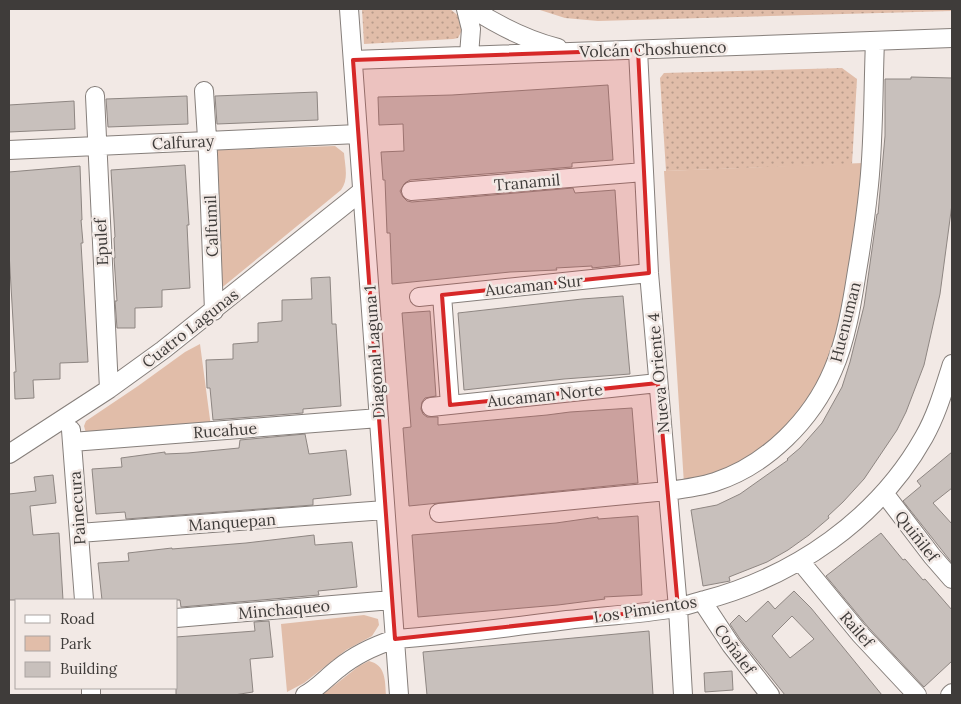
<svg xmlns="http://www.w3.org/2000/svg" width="961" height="704" font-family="Lora,serif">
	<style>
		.grass { fill: url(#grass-dots) }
		.park { fill: #e1bda9 }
		.building { fill: #c8c0bc; stroke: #8e8682; fill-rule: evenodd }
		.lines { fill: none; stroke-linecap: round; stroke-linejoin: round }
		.minor-casing { stroke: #867f7b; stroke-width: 20 }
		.minor { stroke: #fff; stroke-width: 18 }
		.marked { fill: #d62828; fill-opacity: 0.2; stroke: #d62828; stroke-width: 4; stroke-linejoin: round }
		.labels { text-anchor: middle; stroke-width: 5; stroke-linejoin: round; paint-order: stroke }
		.street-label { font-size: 16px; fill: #3f3c3a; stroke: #f2e9e5 }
	</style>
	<defs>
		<pattern id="grass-dots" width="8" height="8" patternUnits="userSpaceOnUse" patternTransform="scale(1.25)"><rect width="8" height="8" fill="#e1bda9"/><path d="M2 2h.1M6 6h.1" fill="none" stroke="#b89b8b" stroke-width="1.8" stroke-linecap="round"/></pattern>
	</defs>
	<rect width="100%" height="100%" fill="#f2e9e5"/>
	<path class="grass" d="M362,9H450L461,18L464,26L458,38L453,39L364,44Z
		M528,9H952V11L598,21L565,18L540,10Z
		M842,68L857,79L852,164L666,171L660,78L664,73Z"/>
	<path class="park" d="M780,9H944L801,14Z
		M335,146L344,153C345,166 349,179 341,190L219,290L215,150Z
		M863,163L856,232L836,339L828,365L800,412L762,450L735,467L684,484L664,171Z
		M200,344L211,427L86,433L84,426L86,421L138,386L185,352Z
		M364,615L378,619L379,625L372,636L346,650L304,683L287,692L281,624Z
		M369,661C386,665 385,681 386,695H322L359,666Z"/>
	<path class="building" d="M911,77L952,78V204L940,294L924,365L906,412L897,430L864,479L843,502L828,516L829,518L809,535L788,550L767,562L729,577L730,581L703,586L691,510L717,505L740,494L788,460L787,459L800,448L822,423L842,387L850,362L864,306L877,214H878L885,136V79H911Z
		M608,85L613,160L572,163V167L410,180L405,183L400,191L403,197L407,201L412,202L573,188L575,193L615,190L620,265L592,268V266L556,268L557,270L510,272L392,284L390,233H387L385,180H383L381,152L404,151L403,124L379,125L378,97L452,95Z
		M317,92L318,120L217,124L215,96Z
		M187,96L188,124L108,127L106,99Z
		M74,101L75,129L9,132V105Z
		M185,165L189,225H187L190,288L162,290V307L135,308V328H117L115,301H117L114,258H115L114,238L115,237L111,170Z
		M80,166L82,220H81L83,243H81L88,362L60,363V379L33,380L34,398L15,399L14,372H16L9,252V172Z
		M330,277L332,324H336L341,406L303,409V413L213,420L210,388H207L206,360L233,359V344L258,342V323L282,321V300L312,299L311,278Z
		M623,296L630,374L564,379L464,390L458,313L582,299Z
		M430,311L436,396L425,398L422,402L421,409L423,414L427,417H438V425L547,415L570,412L632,408L638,483L409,506L403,428L411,427L402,313Z
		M305,434L309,454L346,450L351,495L313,499V505L126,519L125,512L96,514L92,469L122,467L121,458L165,452V454L188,453L239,448L240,440Z
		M952,452V488L933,503L952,524V563L903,501L921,486L917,481Z
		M53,475L56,503L30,506L33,535L59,533L63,600H9V494L36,491L34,477Z
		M638,516L642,595L604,597L605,599L558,605L418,617L412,535L556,523L598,517V519Z
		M881,533L903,560L905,559L923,580L925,579L952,610V661L924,687L868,627L826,576Z
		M314,535L315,545L352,542L357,587L318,591L319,595L181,607L180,600H102L98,563L129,561L128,553L172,548V549L246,543Z
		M794,591L811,608L882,695H785L740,639L730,624L739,615L746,622L768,601L775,609ZM792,616L814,639L790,658L772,636Z
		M269,621L273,657L250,659L253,692L234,695H176V637L255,631L254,622Z
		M649,631L653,695H427L423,652Z
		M732,671L733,690L705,692L704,673Z"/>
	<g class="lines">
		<defs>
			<path id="minor" d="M349,9L399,695
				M466,9L471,29L469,55
				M473,9C499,26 527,40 558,48
				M638,50L649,273L678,608L683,695
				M353,60L952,38
				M204,91L208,154L214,311
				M95,96L109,389
				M9,150L358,134
				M411,191L644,172
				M442,295L450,405
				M419,297L649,273
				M431,407L658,383
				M71,430L84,600
				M72,442L379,418
				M9,454L109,389L163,350L362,191
				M884,493L932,556L952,579
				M439,513L667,491C683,489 700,487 715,482C767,465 812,420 833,370C846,341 852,303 857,271C862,242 866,214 869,185C874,137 873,89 875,41
				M79,533L385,510
				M800,561L860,634L917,695
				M702,601L731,645L770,695
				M176,618L392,600
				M91,688V695
				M305,695C318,688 327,677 339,668C356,654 374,646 395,639C452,635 510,627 567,620C603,616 640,614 676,608C686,606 696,602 705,600C795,576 878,519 924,437C937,414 944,389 952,364
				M950,695L952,693"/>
		</defs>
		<use href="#minor" class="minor-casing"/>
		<use href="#minor" class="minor"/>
	</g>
	<path class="marked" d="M638,50L649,273L442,295L450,405L658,383L678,608L395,639L353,60Z"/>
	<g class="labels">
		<g class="street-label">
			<text transform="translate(653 49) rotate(-2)" y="6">Volcán Choshuenco</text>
			<text transform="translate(183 142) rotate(-3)" y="6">Calfuray</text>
			<text transform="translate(527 182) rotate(-5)" y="6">Tranamil</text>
			<text transform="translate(211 226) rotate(-92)" y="6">Calfumil</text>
			<text transform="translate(101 242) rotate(-93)" y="6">Epulef</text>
			<text transform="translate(534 285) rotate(-6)" y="6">Aucaman Sur</text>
			<text transform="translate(845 322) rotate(-76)" y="6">Huenuman</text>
			<text transform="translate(190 328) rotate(-38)" y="6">Cuatro Lagunas</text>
			<text transform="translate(374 352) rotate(-94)" y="6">Diagonal Laguna 1</text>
			<text transform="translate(658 373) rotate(-95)" y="6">Nueva Oriente 4</text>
			<text transform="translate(545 395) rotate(-6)" y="6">Aucaman Norte</text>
			<text transform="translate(225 430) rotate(-4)" y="6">Rucahue</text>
			<text transform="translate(77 508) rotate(-94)" y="6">Painecura</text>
			<text transform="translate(232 522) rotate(-4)" y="6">Manquepan</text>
			<text transform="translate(917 536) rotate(52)" y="6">Quiñilef</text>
			<text transform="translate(284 609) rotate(-5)" y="6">Minchaqueo</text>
			<text transform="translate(645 609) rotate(-9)" y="6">Los Pimientos</text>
			<text transform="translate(857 629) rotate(49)" y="6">Railef</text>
			<text transform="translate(735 649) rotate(54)" y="6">Coñalef</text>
		</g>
	</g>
	<rect width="961" height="704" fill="none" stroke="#3f3c3a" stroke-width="20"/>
	<rect x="15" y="599" width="162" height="90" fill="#f2e9e5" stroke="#aaa4a1"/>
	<rect x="25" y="615" width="25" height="8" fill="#ffffff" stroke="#aaa4a1"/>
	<text x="60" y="624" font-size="15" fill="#3f3c3a">Road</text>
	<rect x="25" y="636" width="25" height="15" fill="#e1bda9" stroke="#aaa4a1"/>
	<text x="60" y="649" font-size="15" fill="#3f3c3a">Park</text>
	<rect x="25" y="662" width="25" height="15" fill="#c8c0bc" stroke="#aaa4a1"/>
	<text x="60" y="674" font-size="15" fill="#3f3c3a">Building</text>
</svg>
